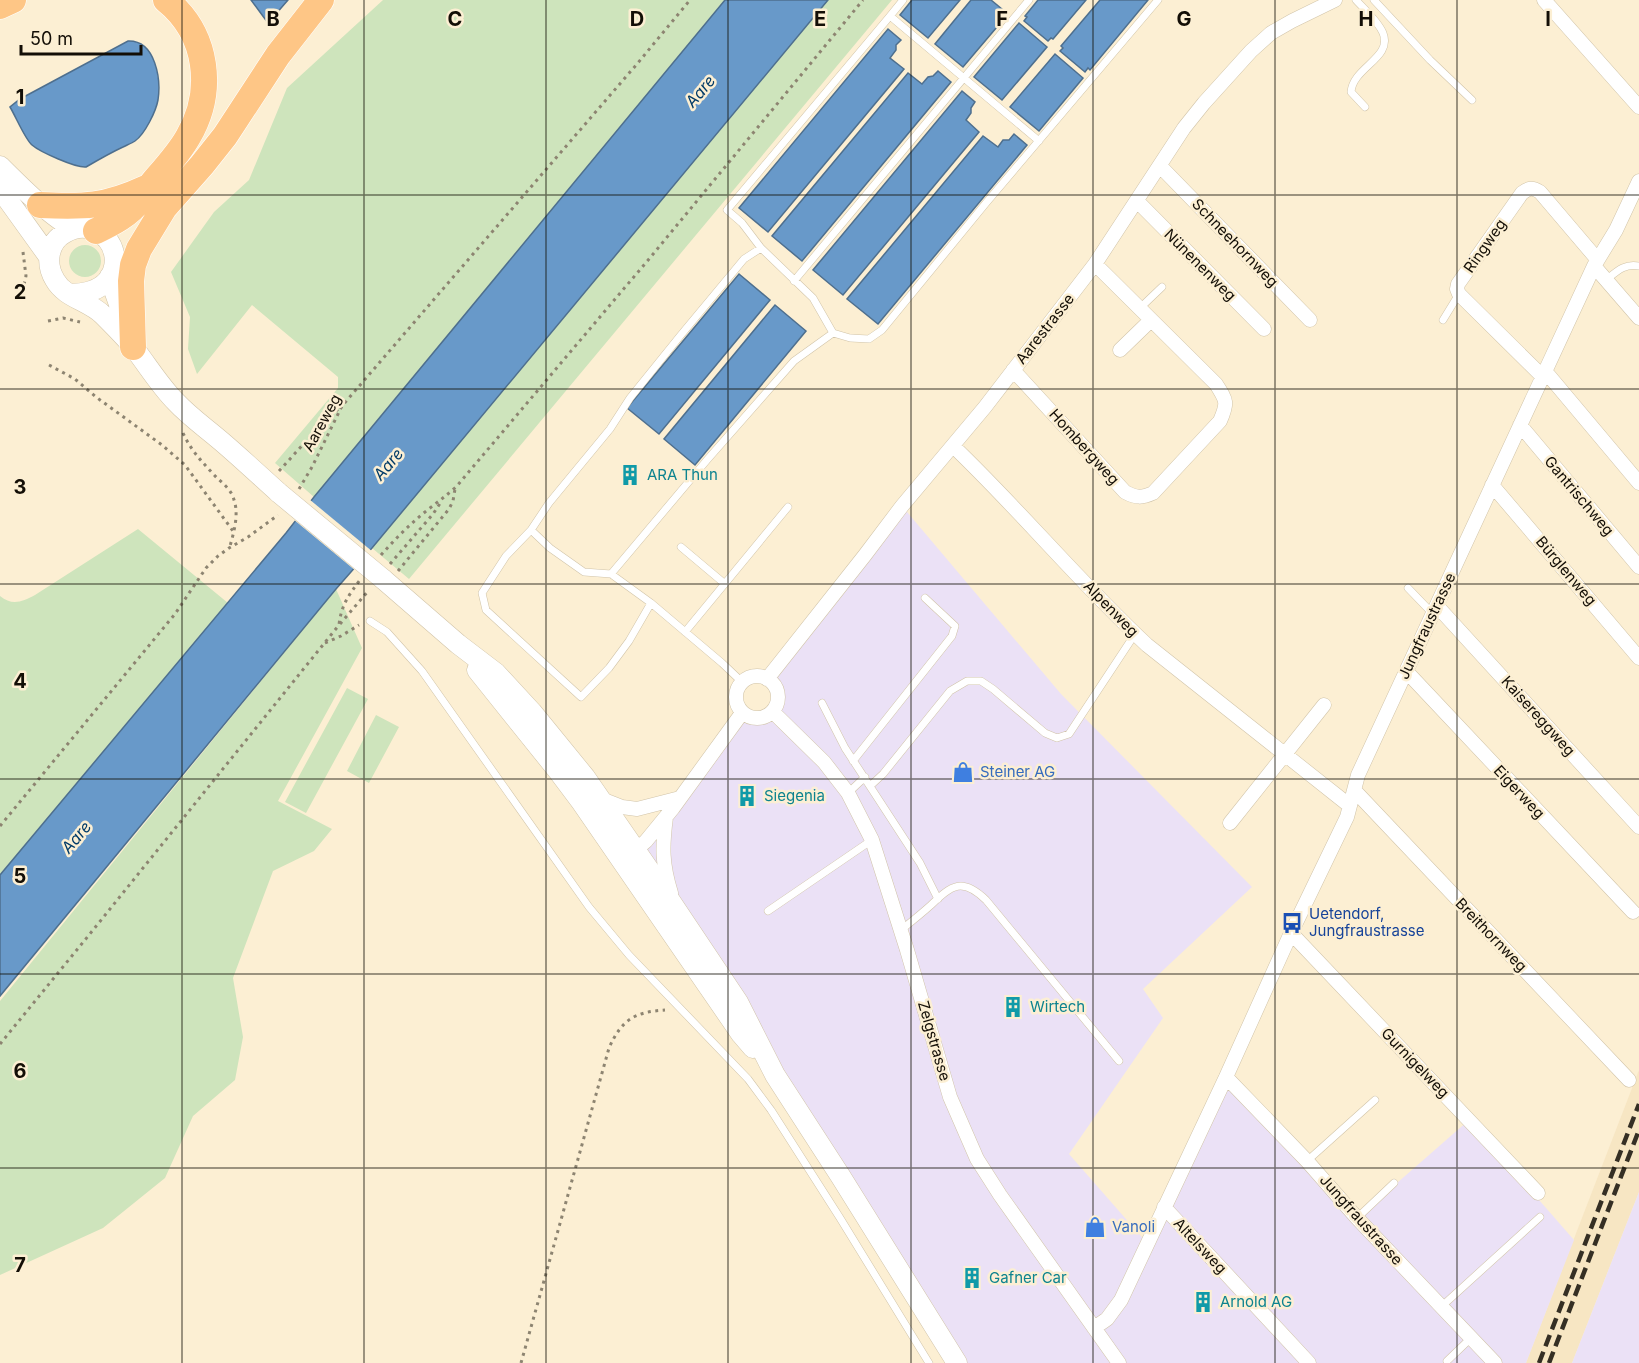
<svg xmlns="http://www.w3.org/2000/svg" width="1639" height="1363" font-family="Inter,sans-serif">
	<style>
		.built { fill: #f7e6c3 }
		.industrial { fill: #ebe1f6 }
		.green { fill: #cee4bc }
		.water { fill: #6899c9; stroke: #4e6f8e; stroke-width: 1.5 }
		.pier { fill: #fcefd3 }
		.lines { fill: none; stroke-linecap: round; stroke-linejoin: round }
		.lane-casing { stroke: #d1c4a9; stroke-width: 8 }
		.street-casing { stroke: #d1c4a9; stroke-width: 15 }
		.secondary-casing { stroke: #d1c4a9; stroke-width: 21 }
		.highway-casing { stroke: #fff; stroke-width: 27 }
		.path { stroke: #8d8471; stroke-width: 3; stroke-dasharray: 3 4.5; stroke-linecap: butt }
		.lane { stroke: #fff; stroke-width: 7 }
		.street { stroke: #fff; stroke-width: 14 }
		.secondary { stroke: #fff; stroke-width: 20 }
		.highway { stroke: #fec686; stroke-width: 26 }
		.rail { stroke: #352f24; stroke-width: 4.5; stroke-dasharray: 12 6; stroke-linecap: butt }
		.secondary-bridge-casing { stroke: #d1c4a9; stroke-width: 21; stroke-linecap: butt }
		.secondary-bridge { stroke: #fff; stroke-width: 20 }
		.grid { fill: none; stroke: #130e06; stroke-width: 1.5; stroke-opacity: 0.55 }
		.labels { text-anchor: middle; stroke-width: 5; stroke-linejoin: round; paint-order: stroke }
		.street-label { font-size: 15px; fill: #130e06; stroke: #fcefd3 }
		.culture-label { font-size: 15px; fill: #0d838f; stroke: #fcefd3; text-anchor: start }
		.shop-label { font-size: 15px; fill: #366cbe; stroke: #fcefd3; text-anchor: start }
		.transit-label { font-size: 15px; fill: #164399; stroke: #fcefd3; text-anchor: start }
		.water-label { font-size: 16px; font-style: italic; fill: #003a67; stroke: #fcefd3 }
		.grid-label { font-size: 20px; text-anchor: middle; font-weight: bold; fill: #130e06; stroke: #fcefd3; stroke-width: 5; stroke-linejoin: round; paint-order: stroke }
	</style>
	<rect width="100%" height="100%" fill="#fcefd3"/>
	<path class="built" d="M1639,1070V1192L1572,1363H1526Z"/>
	<path class="industrial" d="M902,506L1061,694L1252,887L1143,989L1163,1018L1069,1154L1147,1243L1226,1077L1357,1218L1469,1120L1574,1240L1526,1363H957L641,847L742,713L750,718L756,719L762,718L773,712L777,705V691L773,684L767,679Z
		M1639,1192V1363H1572Z"/>
	<path class="green" d="M383,0H725L314,497L275,463L338,388V377L252,305L197,374L188,349L190,317L171,272L214,212L249,180L287,88Z
		M828,0H892L409,579L372,548Z
		M69 261a16 16 0 1 1 32 0a16 16 0 1 1-32 0Z
		M138,529L228,603L0,875V596C12,606 22,602 35,595Z
		M336,589L362,648L278,801L332,829L314,851L273,871L233,978L243,1037L235,1080L193,1116L165,1178L103,1228L0,1275V1001Z
		M347,688L368,699L306,813L285,802Z
		M376,715L399,727L369,783L347,771Z"/>
	<path class="water" d="M251,0H288L268,23Z
		M725,0H828L372,548L336,589L0,996V875L286,533L314,497Z
		M912,0H960L928,38L900,15Z
		M971,0H991L1008,14L963,67L935,44Z
		M1038,0H1086L1053,39L1051,38L1048,41L1024,21L1027,17L1025,16Z
		M1100,0H1148L1090,70L1088,68L1085,72L1060,51L1063,48L1061,46Z
		M1019,23L1047,47L1002,100L974,77Z
		M888,29L901,40L896,45V50L890,58L904,69L768,232L739,208Z
		M128,41C156,40 161,80 158,100C156,111 145,134 135,141C132,143 127,145 123,147C110,153 98,160 86,167C76,168 40,152 32,145C25,139 16,117 10,107L20,99Z
		M1055,54L1083,78L1039,131L1010,107Z
		M938,71L951,82L802,261L772,236L908,73L922,84L928,77L933,76Z
		M962,91L975,102L971,108V113L966,120L979,132L843,295L813,270Z
		M1014,134L1027,145L878,324L847,299L983,136L998,147L1003,140H1009Z
		M739,274L770,300L659,434L627,408Z
		M775,305L806,331L695,465L664,439Z"/>
	<path class="pier" d="M309,499L373,552L356,571L293,519Z"/>
	<g class="lines">
		<defs>
			<path id="lane" d="M1356,0C1365,10 1378,21 1383,33C1393,58 1353,67 1351,92L1365,107
				M1374,0L1430,60L1472,100
				M890,16L903,0
				M761,248L742,223L727,210L890,16L1039,141
				M1606,280C1617,271 1625,263 1639,266
				M794,281L1029,0
				M1140,308L1162,287
				M1443,320L1459,294
				M833,333L850,338L869,339L882,330L986,203L1158,0
				M531,530L550,548L584,572L611,574L651,603L722,663L742,682
				M681,547L725,584
				M611,574L707,460L794,361L833,333L813,298L761,248L744,259L680,336L630,398L610,429L549,503L531,530L506,556L482,593L486,610L581,697L609,668L629,641L651,603
				M1408,588L1433,614
				M370,621L387,632L422,671L589,907L629,955L748,1079L771,1110L840,1218L929,1363
				M685,632L788,507
				M822,703L845,748L920,863L938,899
				M853,761L952,636L955,626L925,598
				M870,786L883,774L950,691L967,681H981L993,689L1045,733L1057,738L1069,734L1135,634
				M848,793L865,777
				M768,911L872,840
				M901,930C911,922 921,914 931,905C952,885 962,877 986,900L1119,1061
				M1307,1161L1375,1100
				M1357,1218L1394,1183
				M1441,1307L1540,1217
				M1447,1361L1471,1338"/>
			<path id="street" d="M1544,0L1639,107
				M1160,166L1310,320
				M1137,201L1264,329
				M1594,266L1639,318
				M1120,350L1151,320
				M1013,370L1125,492C1136,498 1142,498 1153,493L1220,421C1228,403 1227,401 1216,384L1095,264
				M1545,371L1639,483
				M1542,376L1459,294L1457,289L1458,284L1522,193C1529,188 1532,187 1540,192L1597,259
				M1520,425L1639,567
				M953,446C1020,510 1079,582 1147,645L1350,806
				M1492,485L1639,658
				M1437,606L1639,827
				M1406,671L1633,912
				M736 697a21 21 0 1 1 42 0a21 21 0 1 1-42 0Z
				M767,679L865,555L902,506L985,407L1095,264L1184,128L1204,103L1251,51L1271,33L1292,21L1335,0
				M773,712L824,762L848,793L872,840L907,950L950,1097L977,1159L1000,1195L1119,1363
				M1354,790L1629,1080
				M599,798L622,807L637,809L680,798
				M666,817C662,847 662,864 671,893
				M1230,823L1324,705
				M630,855L646,841L673,808L742,713
				M1291,933L1538,1193
				M1226,1077L1307,1161L1357,1218L1495,1363
				M1164,1207L1309,1363
				M1094,1328L1107,1319L1121,1300L1226,1077L1291,933L1347,817L1358,775L1594,266L1616,230L1639,181"/>
			<path id="secondary" d="M0,166C24,190 44,210 73,229
				M0,185L3,193L49,257
				M110,276L115,293L128,330
				M69,294C82,294 98,291 107,281C121,264 115,240 96,231C86,226 75,227 65,233C48,242 45,264 55,280C65,298 89,301 103,315C112,324 126,338 134,348C148,366 160,386 176,402C190,417 206,428 221,441C241,458 260,476 279,493
				M383,579L458,644L496,673L532,712L585,777L663,890L738,1002L775,1075L841,1177L957,1363
				M477,670L558,771L582,803L741,1034L753,1048"/>
			<path id="highway" d="M0,6L13,0
				M40,205C84,207 105,207 146,188
				M96,231C113,223 129,215 141,199C145,193 149,187 154,181C166,167 179,153 188,137C215,91 208,34 166,0
				M133,347L131,281L133,265L139,249L164,208L202,165L225,136L278,55L321,0"/>
		</defs>
		<use href="#lane" class="lane-casing"/>
		<use href="#street" class="street-casing"/>
		<use href="#secondary" class="secondary-casing"/>
		<use href="#highway" class="highway-casing"/>
		<path class="path" d="M23,252L26,276L22,293L25,296
			M48,321L63,318L80,322
			M49,365L75,379L96,397L162,445L185,465L233,531
			M183,433C191,451 204,464 217,478C224,484 232,491 234,500C239,514 234,532 230,546
			M279,471L328,417L341,407
			M299,489L312,467L342,406L637,64L690,0
			M381,555C396,538 412,522 430,508C439,501 447,495 456,487L649,259L863,0
			M390,564L433,514L441,502
			M398,571L449,509L453,501L455,489
			M340,624L369,590
			M325,643L341,636L359,625
			M0,826L175,614L206,568L218,556L229,548L248,537L278,515
			M0,1044L89,935L339,625C341,606 348,596 360,580
			M521,1363L609,1048C622,1019 635,1012 665,1010"/>
		<use href="#lane" class="lane"/>
		<use href="#street" class="street"/>
		<use href="#secondary" class="secondary"/>
		<use href="#highway" class="highway"/>
		<path class="rail" d="M1539,1363L1639,1104
			M1549,1363L1639,1130"/>
		<defs>
			<path id="secondary-bridge" d="M279,493L383,579"/>
		</defs>
		<use href="#secondary-bridge" class="secondary-bridge-casing"/>
		<use href="#secondary-bridge" class="secondary-bridge"/>
	</g>
	<path class="grid" d="M182,0V1363M364,0V1363M546,0V1363M728,0V1363M911,0V1363M1093,0V1363M1275,0V1363M1457,0V1363M0,195H1639M0,389H1639M0,584H1639M0,779H1639M0,974H1639M0,1168H1639"/>
	<defs>
		<symbol id="building-bare" viewBox="-9 -9 18 18"><path d="M-4-6H4V6H1V3H-1V6H-4ZM-2.5-4.3h1.7v1.8h-1.7ZM.8-4.3h1.7v1.8H.8ZM-2.5-1h1.7V.8h-1.7ZM.8-1h1.7V.8H.8Z" fill="#0f9aa8" stroke="#fcefd3" stroke-width="2.5" paint-order="stroke"/></symbol>
		<symbol id="shop-bare" viewBox="-9 -9 18 18"><path d="M-5-2.5h2.3a2.7 3.5 0 0 1 5.4 0H5L5.5 6h-11ZM-1.5-2.5h3a1.5 2.3 0 0 0-3 0Z" fill="#3f7fe0" stroke="#fcefd3" stroke-width="2.5" paint-order="stroke"/></symbol>
		<symbol id="bus-bare" viewBox="-9 -9 18 18"><path d="M-5-6H5V4H4V6H2V4H-2V6H-4V4H-5ZM-3.5-4V0h7V-4ZM-3.5 1.2v1.5H-2V1.2ZM2 1.2v1.5H3.5V1.2Z" fill="#1a4fb4" stroke="#fcefd3" stroke-width="2.5" paint-order="stroke"/></symbol>
	</defs>
	<g fill-rule="evenodd">
		<use href="#building-bare" x="615" y="460" width="30" height="30"/>
		<use href="#shop-bare" x="948" y="757" width="30" height="30"/>
		<use href="#building-bare" x="732" y="781" width="30" height="30"/>
		<use href="#bus-bare" x="1277" y="908" width="30" height="30"/>
		<use href="#building-bare" x="998" y="992" width="30" height="30"/>
		<use href="#shop-bare" x="1080" y="1212" width="30" height="30"/>
		<use href="#building-bare" x="957" y="1263" width="30" height="30"/>
		<use href="#building-bare" x="1188" y="1287" width="30" height="30"/>
	</g>
	<g class="labels">
		<g class="street-label">
			<text transform="translate(1235 243) rotate(46)" y="5">Schneehornweg</text>
			<text transform="translate(1485 246) rotate(-55)" y="5">Ringweg</text>
			<text transform="translate(1200 265) rotate(45)" y="5">Nünenenweg</text>
			<text transform="translate(1045 329) rotate(-52)" y="5">Aarestrasse</text>
			<text transform="translate(322 423) rotate(-61)" y="5">Aareweg</text>
			<text transform="translate(1084 447) rotate(48)" y="5">Hombergweg</text>
			<text transform="translate(1579 496) rotate(50)" y="5">Gantrischweg</text>
			<text transform="translate(1566 571) rotate(50)" y="5">Bürglenweg</text>
			<text transform="translate(1111 609) rotate(46)" y="5">Alpenweg</text>
			<text transform="translate(1427 626) rotate(-65)" y="5">Jungfraustrasse</text>
			<text transform="translate(1538 716) rotate(48)" y="5">Kaisereggweg</text>
			<text transform="translate(1519 792) rotate(47)" y="5">Eigerweg</text>
			<text transform="translate(1491 935) rotate(46)" y="5">Breithornweg</text>
			<text transform="translate(934 1041) rotate(74)" y="5">Zelgstrasse</text>
			<text transform="translate(1415 1063) rotate(46)" y="5">Gurnigelweg</text>
			<text transform="translate(1361 1220) rotate(48)" y="5">Jungfraustrasse</text>
			<text transform="translate(1200 1246) rotate(47)" y="5">Altelsweg</text>
		</g>
		<g class="culture-label">
			<text x="647" y="480">ARA Thun</text>
			<text x="764" y="801">Siegenia</text>
			<text x="1030" y="1012">Wirtech</text>
			<text x="989" y="1283">Gafner Car</text>
			<text x="1220" y="1307">Arnold AG</text>
		</g>
		<g class="shop-label">
			<text x="980" y="777">Steiner AG</text>
			<text x="1112" y="1232">Vanoli</text>
		</g>
		<g class="transit-label">
			<text x="1309" y="919">Uetendorf,<tspan x="1309" dy="17">Jungfraustrasse</tspan></text>
		</g>
		<g class="water-label">
			<text transform="translate(700 91) rotate(-50)" y="6">Aare</text>
			<text transform="translate(388 464) rotate(-50)" y="6">Aare</text>
			<text transform="translate(76 837) rotate(-50)" y="6">Aare</text>
		</g>
	</g>
	<g class="grid-label">
		<text x="273" y="26">B</text>
		<text x="455" y="26">C</text>
		<text x="637" y="26">D</text>
		<text x="820" y="26">E</text>
		<text x="1002" y="26">F</text>
		<text x="1184" y="26">G</text>
		<text x="1366" y="26">H</text>
		<text x="1548" y="26">I</text>
		<text x="20" y="104">1</text>
		<text x="20" y="299">2</text>
		<text x="20" y="494">3</text>
		<text x="20" y="688">4</text>
		<text x="20" y="883">5</text>
		<text x="20" y="1078">6</text>
		<text x="20" y="1272">7</text>
	</g>
	<path d="M21 45v9h120v-9" fill="none" stroke="#130e06" stroke-width="3"/>
	<text x="30" y="45" font-size="18" fill="#130e06" stroke="#fcefd3" stroke-width="4.5" paint-order="stroke">50 m</text>
</svg>
